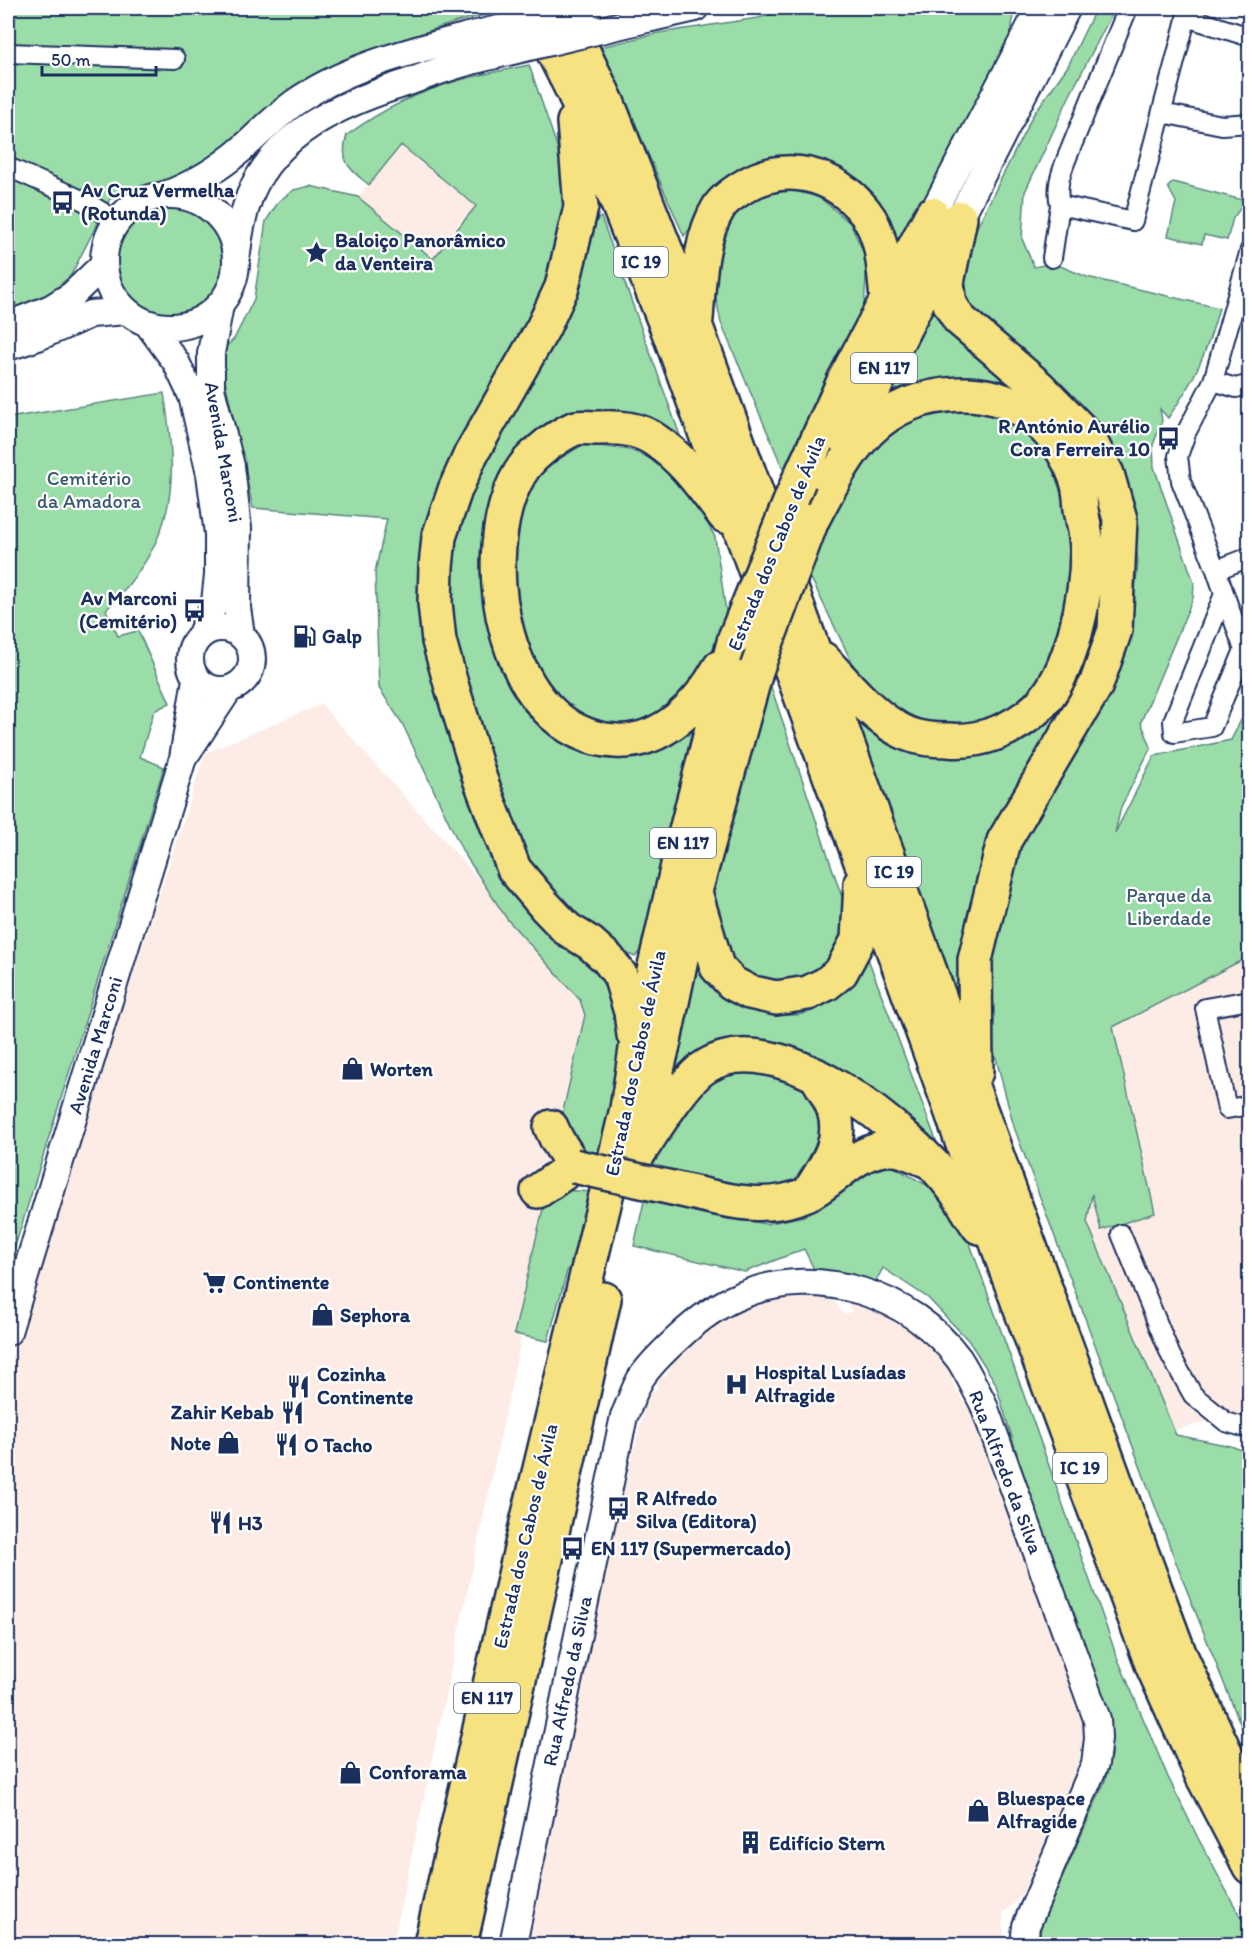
<svg xmlns="http://www.w3.org/2000/svg" width="1257" height="1952" font-family="Itim,sans-serif">
	<style>
		.built { fill: #fdece6 }
		.green { fill: #9bdda8; stroke: #5b8683; stroke-width: 1.5 }
		.lines { fill: none; stroke-linecap: round; stroke-linejoin: round }
		.street-casing { stroke: #1b2f5e; stroke-width: 22 }
		.secondary-casing { stroke: #1b2f5e; stroke-width: 30 }
		.highway-casing { stroke: #1b2f5e; stroke-width: 38 }
		.street { stroke: #fff; stroke-width: 18 }
		.secondary { stroke: #fff; stroke-width: 26 }
		.highway { stroke: #f7e281; stroke-width: 33 }
		.secondary-bridge-casing { stroke: #1b2f5e; stroke-width: 30; stroke-linecap: butt }
		.highway-bridge-casing { stroke: #1b2f5e; stroke-width: 38; stroke-linecap: butt }
		.secondary-bridge { stroke: #fff; stroke-width: 26 }
		.highway-bridge { stroke: #f7e281; stroke-width: 33 }
		.labels { text-anchor: middle; stroke-width: 4.5; stroke-linejoin: round; paint-order: stroke }
		.shield { fill: #fff; stroke: #5f6d8e; stroke-width: 1.5 }
		.shield-label { font-size: 18px; font-weight: bold; fill: #1b2f5e }
		.poi-label { font-size: 20px; font-weight: bold; fill: #1b2f5e; stroke: #fff; text-anchor: start }
		.street-label { font-size: 20px; fill: #1b2f5e; stroke: #fff }
		.park-label { font-size: 20px; fill: #3b5a70; stroke: #fff }
	</style>
	<rect width="100%" height="100%" fill="#fff"/>
	<filter id="ink" filterUnits="userSpaceOnUse"><feTurbulence type="fractalNoise" baseFrequency=".0167" numOctaves="2"/><feDisplacementMap in="SourceGraphic" scale="12" xChannelSelector="R" yChannelSelector="G"/><feConvolveMatrix kernelMatrix="1 2 1 2 8 2 1 2 1" color-interpolation-filters="sRGB"/></filter>
	<g filter="url(#ink)">
		<path class="built" d="M401,145L476,207L433,259L358,197Z
			M321,704L592,1004L393,1944H8V1369L53,1222L205,753Z
			M1249,930V1411L1155,1435L1022,1038Z
			M802,1296L831,1298L844,1314L853,1311L848,1304L849,1301L887,1315L920,1336L937,1353L953,1374L952,1381L963,1401L969,1404L1073,1692L1082,1720V1746L1078,1765L1024,1890L1015,1903L1003,1913L1004,1944H518L585,1647L649,1389L656,1390L660,1376L666,1377L674,1359L709,1326L743,1308L761,1302Z"/>
		<path class="green" d="M8,8H495L497,12L460,21L385,45L320,74L225,150L171,180L110,199L71,275L43,300L8,310Z
			M795,8H1013L1012,32L902,241L891,248L878,207L859,182L828,165L715,198L684,236L601,47L659,33L758,18Z
			M1096,8H1115L1070,95L1025,192L1022,239L1034,267L1053,263L1087,277L1219,308C1207,352 1195,380 1168,418L1160,409L1162,421L1153,445L1154,467L1194,583L1193,598L1141,722L1151,747L1121,807L1115,833L1154,756L1231,740L1241,720L1249,725L1250,956L1113,1027L1155,1213L1101,1230L1092,1194L1087,1222L1176,1435L1231,1446L1249,1453V1746L1178,1568L1014,1127L992,1043L987,980L1014,851L1124,654L1134,602L1138,561L1132,523L964,301L958,284L971,239L1033,115L1068,66Z
			M529,65L561,158L570,191L556,272L426,547L521,903L534,919L606,977L625,1044L606,1162L582,1155L558,1133L585,1015L580,1000L507,919L463,852L402,723L379,688L375,572L387,519L253,508L219,353L234,339L254,299L266,221L279,201L294,190L310,186L358,197L433,259L476,206L401,145L369,185C349,168 339,163 347,135C380,111 420,91 460,80C483,74 506,70 529,65Z
			M1173,182L1246,201L1233,218L1227,240L1204,235L1202,244L1168,236L1176,202L1168,187Z
			M783,188L819,197L850,223L867,260L864,309L786,476L721,323L713,284L714,254L728,219L745,201Z
			M115 260a54 54 0 1 1 108 0a54 54 0 1 1-108 0Z
			M601,217L686,452L550,430L489,581L571,744C580,748 601,759 610,759C639,759 663,738 691,734L646,943L635,957L600,940L522,866L451,636L449,599L458,513L503,418L537,373L563,326L578,285L591,223Z
			M936,295L1015,388L1011,395L878,404Z
			M164,393C179,488 176,538 106,610L118,636L138,631L170,703L154,711L140,757L164,767L8,1269V418Z
			M928,408L997,411L1035,438L1052,466L1070,521L1074,568L1060,631L1046,668L1036,684L1009,709L976,725L915,724L878,702L859,677L809,574L821,541L840,500L846,478L887,429Z
			M584,444L630,450L660,462L689,491L715,537L727,618L706,675L690,698L616,735L553,702L517,624L513,539L529,486L551,464Z
			M1078,465L1108,501L1101,645L964,974L954,990L855,722L917,751L958,758L988,752L1033,734L1059,704Z
			M770,684L844,903L846,938L837,958L797,988L743,976L723,950L716,928L715,890L751,738Z
			M699,956C704,967 709,980 717,989C734,1011 786,1022 812,1011C834,1002 852,974 867,956L946,1167L768,1051L664,1100Z
			M762,1069L803,1089L821,1111L826,1138L803,1184L748,1194L650,1172L667,1121L686,1100L726,1073Z
			M892,1166L932,1188L968,1238L1117,1657L1168,1777L1198,1838L1249,1933V1944H1039L1041,1926L1105,1781L1112,1751L1106,1714L1021,1467L995,1382L969,1341L928,1298L883,1268L876,1281L814,1269L804,1249L745,1272L634,1246L644,1201L766,1224L804,1216L868,1172Z
			M559,1190L595,1192L584,1247L567,1271L548,1341L514,1334L545,1200Z"/>
		<g class="lines">
			<defs>
				<path id="street" d="M1128,8L1066,160C1060,176 1056,188 1060,205L1133,221L1189,8
					M1186,17L1250,37
					M8,53L175,59
					M1162,113L1222,125L1250,123
					M8,167L84,201L117,221
					M1052,258L1060,205
					M1213,381L1236,388L1250,384
					M1216,570L1250,557
					M1224,594L1173,721L1174,733L1212,727L1244,650L1216,570L1181,481L1178,456L1186,433L1213,381L1250,250
					M1250,1000L1205,1008L1227,1109L1250,1105
					M1121,1234L1171,1356L1193,1395L1226,1422L1250,1429"/>
				<path id="secondary" d="M651,18L695,8
					M104 261a66 66 0 1 1 132 0a66 66 0 1 1-132 0Z
					M165,195C194,184 220,168 243,148C260,133 275,117 294,103C345,67 408,52 468,36
					M932,214L1040,8
					M960,218L1067,8
					M237,253C239,233 243,214 250,195C275,133 341,104 400,85C426,76 452,65 479,59
					M220,305L211,353V389L231,466L238,528L237,608L241,635
					M148,324L176,362L192,396L210,474L218,534V575L215,602L201,634
					M8,325L51,308L72,295L103,265
					M8,347L38,337L91,314L126,311
					M190 659a31 31 0 1 1 62 0a31 31 0 1 1-62 0Z
					M188,751L229,689
					M8,1332L183,758L196,679
					M513,1944L624,1416C630,1404 634,1389 641,1378C651,1363 665,1350 678,1338C696,1321 719,1304 742,1295C818,1264 911,1294 959,1359C968,1373 975,1388 983,1403L1097,1719L1098,1738L1095,1764L1026,1926L1024,1944"/>
				<path id="highway" d="M531,8L574,93L670,335L949,1104L1006,1269L1153,1667L1202,1775L1250,1867
					M562,8L608,104L696,327L1122,1500L1179,1653L1250,1806
					M574,122L581,207L562,287L543,328L471,454L455,490L439,537L436,567L435,603L439,641L451,684L480,779L514,869L545,906L567,929L590,943L608,959L620,975L631,1012L634,1035
					M960,218L947,283L950,304L959,319L1039,387L1088,437L1107,474L1120,519L1115,630L1096,685L1004,841L975,960L976,1072
					M696,319C699,283 699,239 719,207C724,199 735,192 743,187C786,160 835,174 865,212C884,236 884,271 887,300
					M847,442L944,249
					M799,480L845,379L932,214
					M812,520C848,452 874,397 960,394C1015,392 1058,429 1076,478C1080,488 1080,499 1081,509C1083,522 1087,536 1087,550C1087,595 1072,674 1038,707C1014,730 980,743 948,740C934,740 920,739 908,734C876,721 846,684 823,659
					M720,667C699,705 662,744 615,741C503,734 472,553 520,473C527,461 537,453 548,444C556,439 566,431 576,428C582,427 591,428 598,428C618,427 638,428 655,440C685,460 703,488 725,516
					M696,896L717,967L732,983L749,992L776,998L808,993L826,984L841,972L858,940L861,883
					M645,1120L664,1041L695,891L757,668
					M636,1157C652,1134 683,1081 705,1067C778,1020 912,1133 954,1189C963,1201 970,1215 979,1227
					M813,1186C829,1161 843,1140 834,1110C830,1098 822,1086 816,1075
					M538,1191L574,1166L557,1140L551,1127
					M699,1194C736,1203 771,1210 807,1194C837,1180 859,1145 895,1149C905,1150 916,1156 926,1160
					M431,1944L525,1531L627,1109L636,1049L684,839L735,638
					M460,1944L604,1299"/>
			</defs>
			<use href="#street" class="street-casing"/>
			<use href="#secondary" class="secondary-casing"/>
			<use href="#highway" class="highway-casing"/>
			<use href="#street" class="street"/>
			<use href="#secondary" class="secondary"/>
			<use href="#highway" class="highway"/>
			<defs>
				<path id="secondary-bridge" d="M468,36L588,8
					M479,59L651,18"/>
				<path id="highway-bridge" d="M735,638L799,480
					M757,668L812,520
					M574,1166L699,1194"/>
			</defs>
			<use href="#secondary-bridge" class="secondary-bridge-casing"/>
			<use href="#highway-bridge" class="highway-bridge-casing"/>
			<use href="#secondary-bridge" class="secondary-bridge"/>
			<use href="#highway-bridge" class="highway-bridge"/>
		</g>
	</g>
	<defs>
		<symbol id="bus-bare" viewBox="-9 -9 18 18"><path d="M-5-6H5V4H4V6H2V4H-2V6H-4V4H-5ZM-3.5-4V0h7V-4ZM-3.5 1.2v1.5H-2V1.2ZM2 1.2v1.5H3.5V1.2Z" fill="#1b2f5e" stroke="#fff" stroke-width="2.5" paint-order="stroke"/></symbol>
		<symbol id="sight-bare" viewBox="-9 -9 18 18"><path d="M0-6L1.8-2.2L6-1.7L2.9 1.2L3.7 5.4L0 3.3L-3.7 5.4L-2.9 1.2L-6-1.7L-1.8-2.2Z" fill="#1b2f5e" stroke="#fff" stroke-width="2.5" paint-order="stroke"/></symbol>
		<symbol id="fuel-bare" viewBox="-9 -9 18 18"><path d="M-5.5-6h7V0h2V4h1.3V-2.5L3-4.5l.8-.8L6-3V5H2.5V1h-1V6h-7ZM-4.2-4.7v3.2H.2V-4.7Z" fill="#1b2f5e" stroke="#fff" stroke-width="2.5" paint-order="stroke"/></symbol>
		<symbol id="shop-bare" viewBox="-9 -9 18 18"><path d="M-5-2.5h2.3a2.7 3.5 0 0 1 5.4 0H5L5.5 6h-11ZM-1.5-2.5h3a1.5 2.3 0 0 0-3 0Z" fill="#1b2f5e" stroke="#fff" stroke-width="2.5" paint-order="stroke"/></symbol>
		<symbol id="supermarket-bare" viewBox="-9 -9 18 18"><path d="M-6-5.5h2.5l.6 2H6L4.5 2H-2.5L-4.4-4H-6ZM-1.5 3.2a1.3 1.3 0 1 0 .1 0ZM3 3.2a1.3 1.3 0 1 0 .1 0Z" fill="#1b2f5e" stroke="#fff" stroke-width="2.5" paint-order="stroke"/></symbol>
		<symbol id="hospital-bare" viewBox="-9 -9 18 18"><path d="M-5-5h3v3.5h4V-5h3V5h-3V1.5h-4V5h-3Z" fill="#1b2f5e" stroke="#fff" stroke-width="2.5" paint-order="stroke"/></symbol>
		<symbol id="restaurant-bare" viewBox="-9 -9 18 18"><path d="M-5-6h1v4h1v-4h1v4h1v-4h1v5L-1.5 .5V6h-2V.5L-5-1ZM5-6V6H3V1.5H1.5Q1.5-4 5-6Z" fill="#1b2f5e" stroke="#fff" stroke-width="2.5" paint-order="stroke"/></symbol>
		<symbol id="building-bare" viewBox="-9 -9 18 18"><path d="M-4-6H4V6H1V3H-1V6H-4ZM-2.5-4.3h1.7v1.8h-1.7ZM.8-4.3h1.7v1.8H.8ZM-2.5-1h1.7V.8h-1.7ZM.8-1h1.7V.8H.8Z" fill="#1b2f5e" stroke="#fff" stroke-width="2.5" paint-order="stroke"/></symbol>
	</defs>
	<g fill-rule="evenodd">
		<use href="#bus-bare" x="46" y="186" width="33" height="33"/>
		<use href="#sight-bare" x="300" y="236" width="33" height="33"/>
		<use href="#bus-bare" x="1152" y="422" width="33" height="33"/>
		<use href="#bus-bare" x="178" y="594" width="33" height="33"/>
		<use href="#fuel-bare" x="288" y="620" width="33" height="33"/>
		<use href="#shop-bare" x="336" y="1052" width="33" height="33"/>
		<use href="#supermarket-bare" x="198" y="1266" width="33" height="33"/>
		<use href="#shop-bare" x="306" y="1298" width="33" height="33"/>
		<use href="#hospital-bare" x="720" y="1368" width="33" height="33"/>
		<use href="#restaurant-bare" x="282" y="1370" width="33" height="33"/>
		<use href="#restaurant-bare" x="276" y="1396" width="33" height="33"/>
		<use href="#shop-bare" x="212" y="1426" width="33" height="33"/>
		<use href="#restaurant-bare" x="270" y="1428" width="33" height="33"/>
		<use href="#bus-bare" x="602" y="1492" width="33" height="33"/>
		<use href="#restaurant-bare" x="204" y="1506" width="33" height="33"/>
		<use href="#bus-bare" x="556" y="1532" width="33" height="33"/>
		<use href="#shop-bare" x="334" y="1756" width="33" height="33"/>
		<use href="#shop-bare" x="962" y="1794" width="33" height="33"/>
		<use href="#building-bare" x="734" y="1826" width="33" height="33"/>
	</g>
	<g class="labels">
		<g class="shield">
			<rect x="614" y="247" width="54" height="30" rx="4.5"/>
			<rect x="851" y="353" width="66" height="30" rx="4.5"/>
			<rect x="650" y="828" width="66" height="30" rx="4.5"/>
			<rect x="867" y="857" width="54" height="30" rx="4.5"/>
			<rect x="1053" y="1453" width="54" height="30" rx="4.5"/>
			<rect x="454" y="1683" width="66" height="30" rx="4.5"/>
		</g>
		<g class="shield-label">
			<text x="641" y="268">IC 19</text>
			<text x="884" y="374">EN 117</text>
			<text x="683" y="849">EN 117</text>
			<text x="894" y="878">IC 19</text>
			<text x="1080" y="1474">IC 19</text>
			<text x="487" y="1704">EN 117</text>
		</g>
		<g class="poi-label">
			<text x="81" y="197">Av Cruz Vermelha<tspan x="81" dy="23">(Rotunda)</tspan></text>
			<text x="335" y="247">Baloiço Panorâmico<tspan x="335" dy="23">da Venteira</tspan></text>
			<text x="1150" y="433" text-anchor="end">R António Aurélio<tspan x="1150" dy="23">Cora Ferreira 10</tspan></text>
			<text x="177" y="605" text-anchor="end">Av Marconi<tspan x="177" dy="23">(Cemitério)</tspan></text>
			<text x="322" y="643">Galp</text>
			<text x="370" y="1076">Worten</text>
			<text x="233" y="1289">Continente</text>
			<text x="340" y="1322">Sephora</text>
			<text x="755" y="1379">Hospital Lusíadas<tspan x="755" dy="23">Alfragide</tspan></text>
			<text x="317" y="1381">Cozinha<tspan x="317" dy="23">Continente</tspan></text>
			<text x="274" y="1419" text-anchor="end">Zahir Kebab</text>
			<text x="211" y="1450" text-anchor="end">Note</text>
			<text x="304" y="1452">O Tacho</text>
			<text x="636" y="1505">R Alfredo<tspan x="636" dy="23">Silva (Editora)</tspan></text>
			<text x="238" y="1530">H3</text>
			<text x="591" y="1555">EN 117 (Supermercado)</text>
			<text x="369" y="1779">Conforama</text>
			<text x="997" y="1805">Bluespace<tspan x="997" dy="23">Alfragide</tspan></text>
			<text x="769" y="1850">Edifício Stern</text>
		</g>
		<g class="street-label">
			<text transform="translate(224 452) rotate(80)" y="7">Avenida Marconi</text>
			<text transform="translate(776 543) rotate(-68)" y="7">Estrada dos Cabos de Ávila</text>
			<text transform="translate(95 1045) rotate(-73)" y="7">Avenida Marconi</text>
			<text transform="translate(635 1063) rotate(-78)" y="7">Estrada dos Cabos de Ávila</text>
			<text transform="translate(1006 1472) rotate(69)" y="7">Rua Alfredo da Silva</text>
			<text transform="translate(525 1536) rotate(-77)" y="7">Estrada dos Cabos de Ávila</text>
			<text transform="translate(567 1681) rotate(-78)" y="7">Rua Alfredo da Silva</text>
		</g>
		<g class="park-label">
			<text x="89" y="485">Cemitério<tspan x="89" dy="23">da Amadora</tspan></text>
			<text x="1169" y="902">Parque da<tspan x="1169" dy="23">Liberdade</tspan></text>
		</g>
	</g>
	<rect width="1257" height="1952" fill="none" stroke="#fff" stroke-width="30"/>
	<rect x="15" y="15" width="1227" height="1922" fill="none" stroke="#1b2f5e" stroke-width="2" filter="url(#ink)"/>
	<path d="M42 66v9h114v-9" fill="none" stroke="#1b2f5e" stroke-width="3"/>
	<text x="51" y="66" font-size="18" fill="#1b2f5e" stroke="#ffffff" stroke-width="4.5" paint-order="stroke">50 m</text>
</svg>
